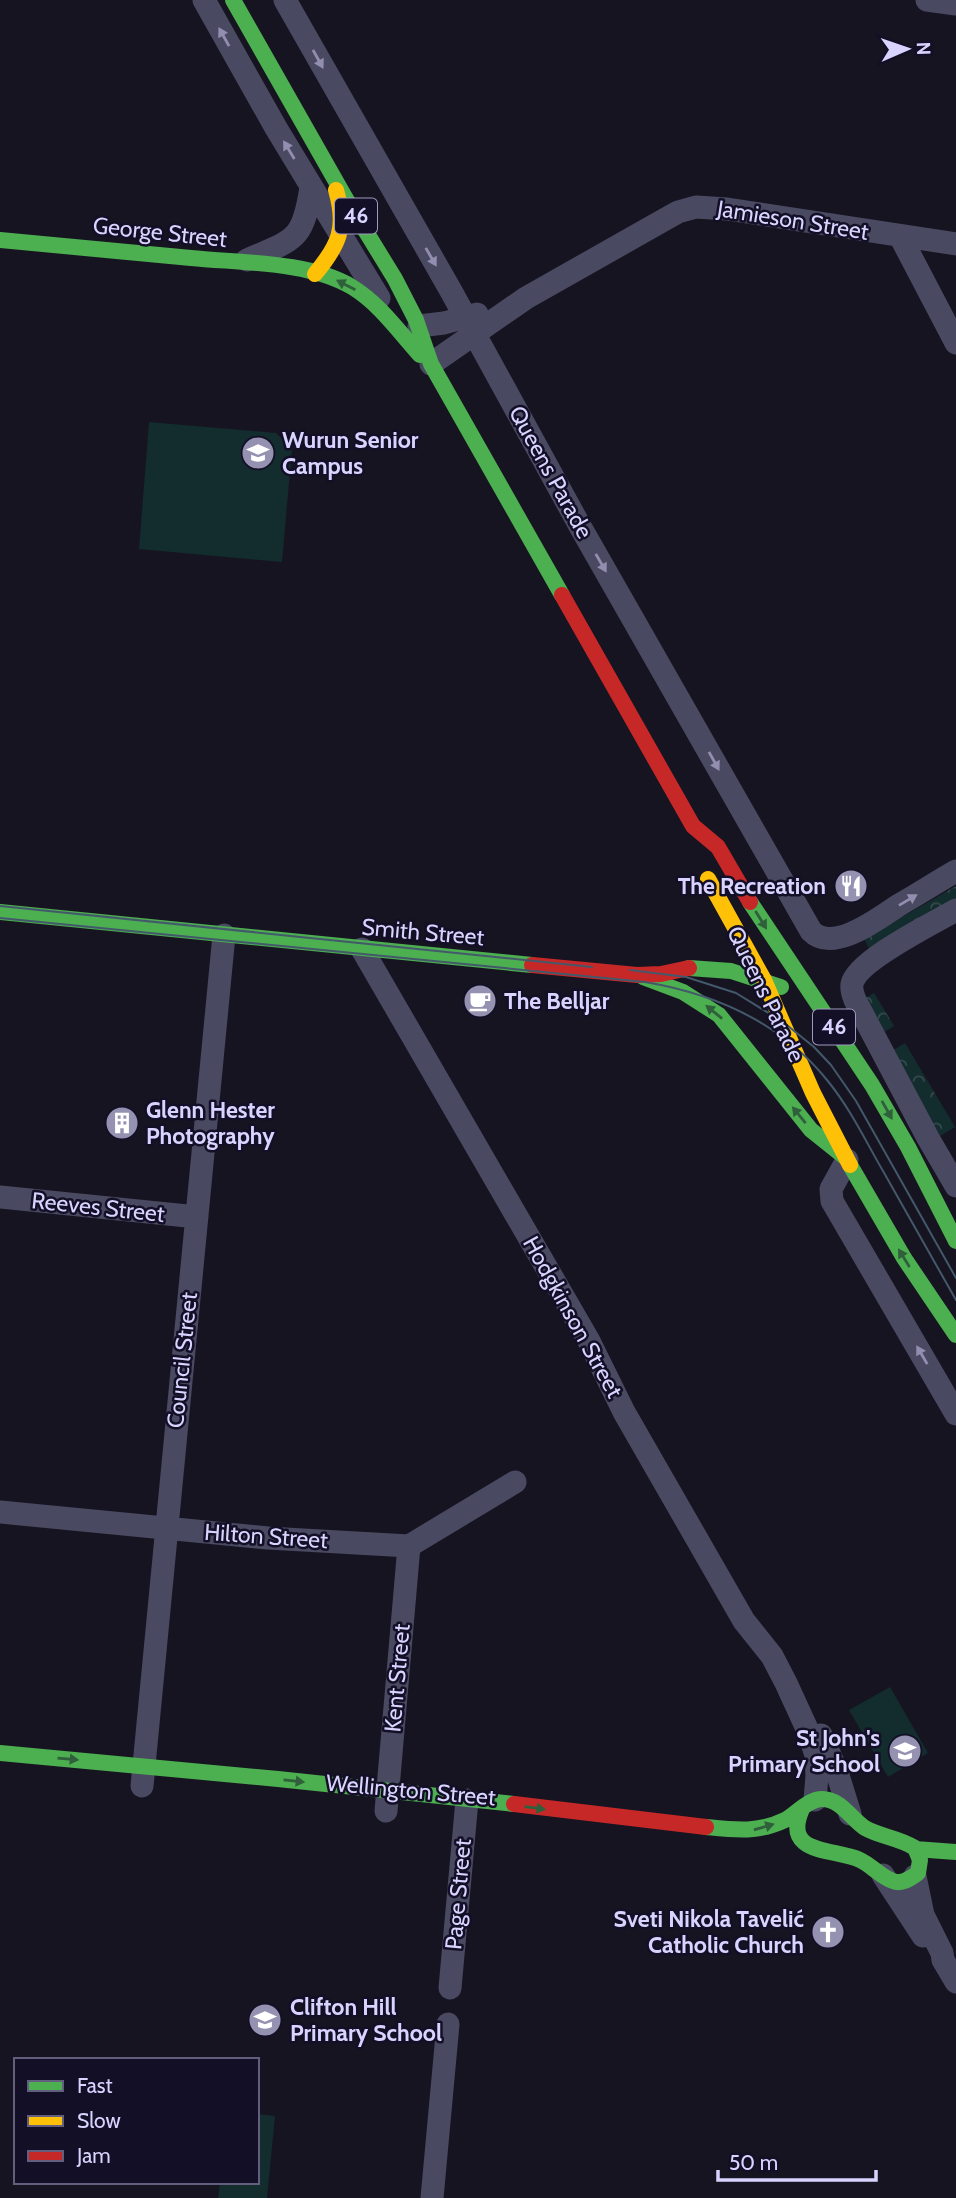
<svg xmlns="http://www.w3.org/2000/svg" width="956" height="2198" font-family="Cabin,sans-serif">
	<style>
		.park { fill: url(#park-crowns) }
		.pitch { fill: #132c2d }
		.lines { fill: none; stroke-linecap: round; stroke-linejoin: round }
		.street { stroke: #4a4962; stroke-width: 23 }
		.fast { stroke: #4caf50; stroke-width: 16 }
		.slow { stroke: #ffc107; stroke-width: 16 }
		.jam { stroke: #c62828; stroke-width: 16 }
		.tram { stroke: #43596b; stroke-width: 2 }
		.oneway { fill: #928eb0 }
		.oneway2 { fill: #305f3b }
		.labels { text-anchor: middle; stroke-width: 5; stroke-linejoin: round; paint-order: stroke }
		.shield { fill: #130f26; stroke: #9e99be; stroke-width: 2 }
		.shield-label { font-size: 21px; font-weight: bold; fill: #d9d4ff }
		.street-label { font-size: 23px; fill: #d9d4ff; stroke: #130f26 }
		.poi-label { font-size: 23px; font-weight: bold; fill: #d9d4ff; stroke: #130f26; text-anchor: start }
	</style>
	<defs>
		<pattern id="park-crowns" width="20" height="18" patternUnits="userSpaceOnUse" patternTransform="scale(1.75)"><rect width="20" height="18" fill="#132c2d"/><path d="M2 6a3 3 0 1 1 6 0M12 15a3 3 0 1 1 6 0" fill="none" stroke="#354a4c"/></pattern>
	</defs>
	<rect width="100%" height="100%" fill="#161421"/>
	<path class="park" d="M956,886V899L869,948L864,939Z
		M874,993L894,1026L881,1034L861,1001Z
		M905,1043L955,1127L940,1136L890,1052Z"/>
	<path class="pitch" d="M149,422L276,433L292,449L282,562L139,549Z
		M890,1687L928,1753L888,1777L849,1710Z
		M257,2114L275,2116L267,2198H218L220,2182H257Z"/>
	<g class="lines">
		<path class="street" d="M204,0L276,128L379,298
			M285,0L451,291L581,528L811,931C833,954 879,918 899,905C918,894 937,882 956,871
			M927,0L956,4
			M900,236L956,343
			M247,260C294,239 303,242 311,187
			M419,326L444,323L477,314
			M431,364L526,298L662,221L678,212L696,207L727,209L956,244
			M956,910C934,923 857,960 852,984C851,990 853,995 855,1000L928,1138L956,1186
			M362,949L589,1341L624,1412L744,1621L772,1656L786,1683L808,1731L816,1755L817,1776L815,1800
			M847,1160L831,1189L832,1201L956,1414
			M0,1197L197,1217
			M0,1512L268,1538L409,1546L515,1482
			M821,1735L836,1769L850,1814
			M142,1786L224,935
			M386,1811L409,1546
			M883,1875L923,1936
			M915,1876L923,1915L942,1953L943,1960L956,1982
			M450,1988L467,1800
			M432,2198L448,2024"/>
		<path class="fast" d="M233,0L346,199L395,279L416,320L431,364L562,595
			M0,240C64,246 127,252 191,258C240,263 309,261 352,287C380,304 399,332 420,355
			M750,902L872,1085L908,1147L956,1241
			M0,912L532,965
			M689,968L731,971L781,987
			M643,977L683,992L719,1015L811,1130L846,1158
			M850,1165L904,1258L956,1335
			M0,1753L278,1779L514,1804
			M706,1827C735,1830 758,1833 785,1820C796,1814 808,1799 822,1799C841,1799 851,1819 865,1828C881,1837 900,1838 915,1848L920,1860L918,1873C911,1878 902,1885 893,1881C881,1877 871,1865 860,1860C835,1848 781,1856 802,1809
			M915,1849L956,1852"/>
		<path class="slow" d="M315,274C339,245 347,228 336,190
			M708,879L764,980L813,1093L850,1165"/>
		<path class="jam" d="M562,595L693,826L718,847L750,902
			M532,965L637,975L661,974L689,968
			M514,1804L706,1827"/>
		<path class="tram" d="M0,906L592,967
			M0,918L645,982C716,994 781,1023 827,1080C850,1108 865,1140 883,1171C907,1214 932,1257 956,1300
			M630,970L686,977L736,993L783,1022L814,1047L831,1065L856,1101L956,1278"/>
	</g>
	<defs><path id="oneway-solid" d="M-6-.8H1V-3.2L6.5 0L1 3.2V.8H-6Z" transform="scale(1.75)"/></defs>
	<g class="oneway">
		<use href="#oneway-solid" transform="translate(224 37) rotate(-119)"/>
		<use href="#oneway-solid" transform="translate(318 59) rotate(61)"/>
		<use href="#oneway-solid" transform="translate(289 150) rotate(-121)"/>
		<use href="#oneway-solid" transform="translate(431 257) rotate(60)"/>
		<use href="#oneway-solid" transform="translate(601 563) rotate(60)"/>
		<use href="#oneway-solid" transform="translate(714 761) rotate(61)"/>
		<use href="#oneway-solid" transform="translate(908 900) rotate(-31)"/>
		<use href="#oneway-solid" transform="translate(922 1355) rotate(-120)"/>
	</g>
	<g class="oneway2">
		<use href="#oneway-solid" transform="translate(346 285) rotate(-153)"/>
		<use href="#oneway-solid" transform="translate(761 920) rotate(58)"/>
		<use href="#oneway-solid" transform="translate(714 1012) rotate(-141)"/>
		<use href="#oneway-solid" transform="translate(887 1110) rotate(61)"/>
		<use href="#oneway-solid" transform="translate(799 1115) rotate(-129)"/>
		<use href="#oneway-solid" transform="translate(904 1258) rotate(-122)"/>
		<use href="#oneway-solid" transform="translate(68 1759) rotate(5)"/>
		<use href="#oneway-solid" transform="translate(294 1781) rotate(6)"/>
		<use href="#oneway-solid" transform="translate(535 1808) rotate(7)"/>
		<use href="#oneway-solid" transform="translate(764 1827) rotate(-16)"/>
	</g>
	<defs>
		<symbol id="school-disc" viewBox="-11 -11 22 22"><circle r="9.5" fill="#9591b1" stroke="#130f26"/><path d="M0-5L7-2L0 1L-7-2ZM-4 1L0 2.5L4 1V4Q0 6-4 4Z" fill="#fff"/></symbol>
		<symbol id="restaurant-disc" viewBox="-11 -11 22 22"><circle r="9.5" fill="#9591b1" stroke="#130f26"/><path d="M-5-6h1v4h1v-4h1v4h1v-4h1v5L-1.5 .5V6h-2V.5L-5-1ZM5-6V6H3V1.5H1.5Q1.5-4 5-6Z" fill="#fff"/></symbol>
		<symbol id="cafe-disc" viewBox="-11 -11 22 22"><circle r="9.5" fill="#9591b1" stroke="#130f26"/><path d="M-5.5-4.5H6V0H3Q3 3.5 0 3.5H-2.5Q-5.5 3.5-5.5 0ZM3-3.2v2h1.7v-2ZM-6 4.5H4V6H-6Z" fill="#fff"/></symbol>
		<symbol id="building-disc" viewBox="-11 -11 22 22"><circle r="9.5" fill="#9591b1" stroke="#130f26"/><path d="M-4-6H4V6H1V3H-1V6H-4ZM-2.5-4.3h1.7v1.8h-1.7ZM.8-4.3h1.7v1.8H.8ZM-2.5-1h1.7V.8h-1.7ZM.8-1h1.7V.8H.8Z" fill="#fff"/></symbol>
		<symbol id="church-disc" viewBox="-11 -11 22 22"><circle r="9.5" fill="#9591b1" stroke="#130f26"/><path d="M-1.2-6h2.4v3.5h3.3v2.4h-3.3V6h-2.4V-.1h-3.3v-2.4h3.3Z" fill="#fff"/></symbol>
	</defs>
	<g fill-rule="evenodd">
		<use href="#school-disc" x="239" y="434" width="38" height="38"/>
		<use href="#restaurant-disc" x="832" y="867" width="38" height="38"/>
		<use href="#cafe-disc" x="461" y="982" width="38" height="38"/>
		<use href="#building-disc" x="103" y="1104" width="38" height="38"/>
		<use href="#school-disc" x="886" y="1732" width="38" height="38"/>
		<use href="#church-disc" x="809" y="1913" width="38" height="38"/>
		<use href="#school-disc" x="246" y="2001" width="38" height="38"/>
	</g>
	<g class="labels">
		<g class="shield">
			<rect x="335" y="198.5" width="42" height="35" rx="5"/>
			<rect x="813" y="1009.5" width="42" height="35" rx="5"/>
		</g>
		<g class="shield-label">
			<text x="356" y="223">46</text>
			<text x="834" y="1034">46</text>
		</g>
		<g class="street-label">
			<text transform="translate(793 220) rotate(9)" y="8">Jamieson Street</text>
			<text transform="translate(160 232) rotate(6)" y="8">George Street</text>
			<text transform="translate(551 472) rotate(61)" y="8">Queens Parade</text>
			<text transform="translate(423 932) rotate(5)" y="8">Smith Street</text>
			<text transform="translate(766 994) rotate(64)" y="8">Queens Parade</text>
			<text transform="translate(98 1207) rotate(6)" y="8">Reeves Street</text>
			<text transform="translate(573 1317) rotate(61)" y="8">Hodgkinson Street</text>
			<text transform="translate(182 1360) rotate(-84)" y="8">Council Street</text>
			<text transform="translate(266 1536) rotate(4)" y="8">Hilton Street</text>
			<text transform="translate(397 1678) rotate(-85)" y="8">Kent Street</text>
			<text transform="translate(411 1790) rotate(5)" y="8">Wellington Street</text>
			<text transform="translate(458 1894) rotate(-85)" y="8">Page Street</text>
		</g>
		<g class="poi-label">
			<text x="282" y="448">Wurun Senior<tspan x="282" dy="26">Campus</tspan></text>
			<text x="826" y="894" text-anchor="end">The Recreation</text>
			<text x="504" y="1009">The Belljar</text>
			<text x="146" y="1118">Glenn Hester<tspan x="146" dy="26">Photography</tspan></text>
			<text x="880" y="1746" text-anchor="end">St John's<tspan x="880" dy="26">Primary School</tspan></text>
			<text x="804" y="1927" text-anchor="end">Sveti Nikola Tavelić<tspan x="804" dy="26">Catholic Church</tspan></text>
			<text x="290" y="2015">Clifton Hill<tspan x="290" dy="26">Primary School</tspan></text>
		</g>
	</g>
	<rect x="14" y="2058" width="245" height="126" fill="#130f26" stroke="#625e7d" stroke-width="2"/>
	<rect x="28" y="2081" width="35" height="10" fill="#4caf50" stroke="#625e7d" stroke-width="2"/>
	<text x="77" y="2093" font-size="21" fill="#d9d4ff">Fast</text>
	<rect x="28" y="2116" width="35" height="10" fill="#ffc107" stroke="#625e7d" stroke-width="2"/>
	<text x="77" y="2128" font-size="21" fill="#d9d4ff">Slow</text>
	<rect x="28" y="2151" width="35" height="10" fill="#c62828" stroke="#625e7d" stroke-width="2"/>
	<text x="77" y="2163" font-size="21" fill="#d9d4ff">Jam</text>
	<g transform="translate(907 49) rotate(88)" stroke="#130f26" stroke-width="5" paint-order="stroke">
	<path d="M0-5L12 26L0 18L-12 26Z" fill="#d9d4ff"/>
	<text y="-10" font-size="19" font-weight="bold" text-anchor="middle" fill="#d9d4ff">N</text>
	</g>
	<path d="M718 2170v10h158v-10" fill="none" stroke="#d9d4ff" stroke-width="3.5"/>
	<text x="729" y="2170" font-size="21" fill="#d9d4ff" stroke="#130f26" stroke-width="5" paint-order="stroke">50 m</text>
</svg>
